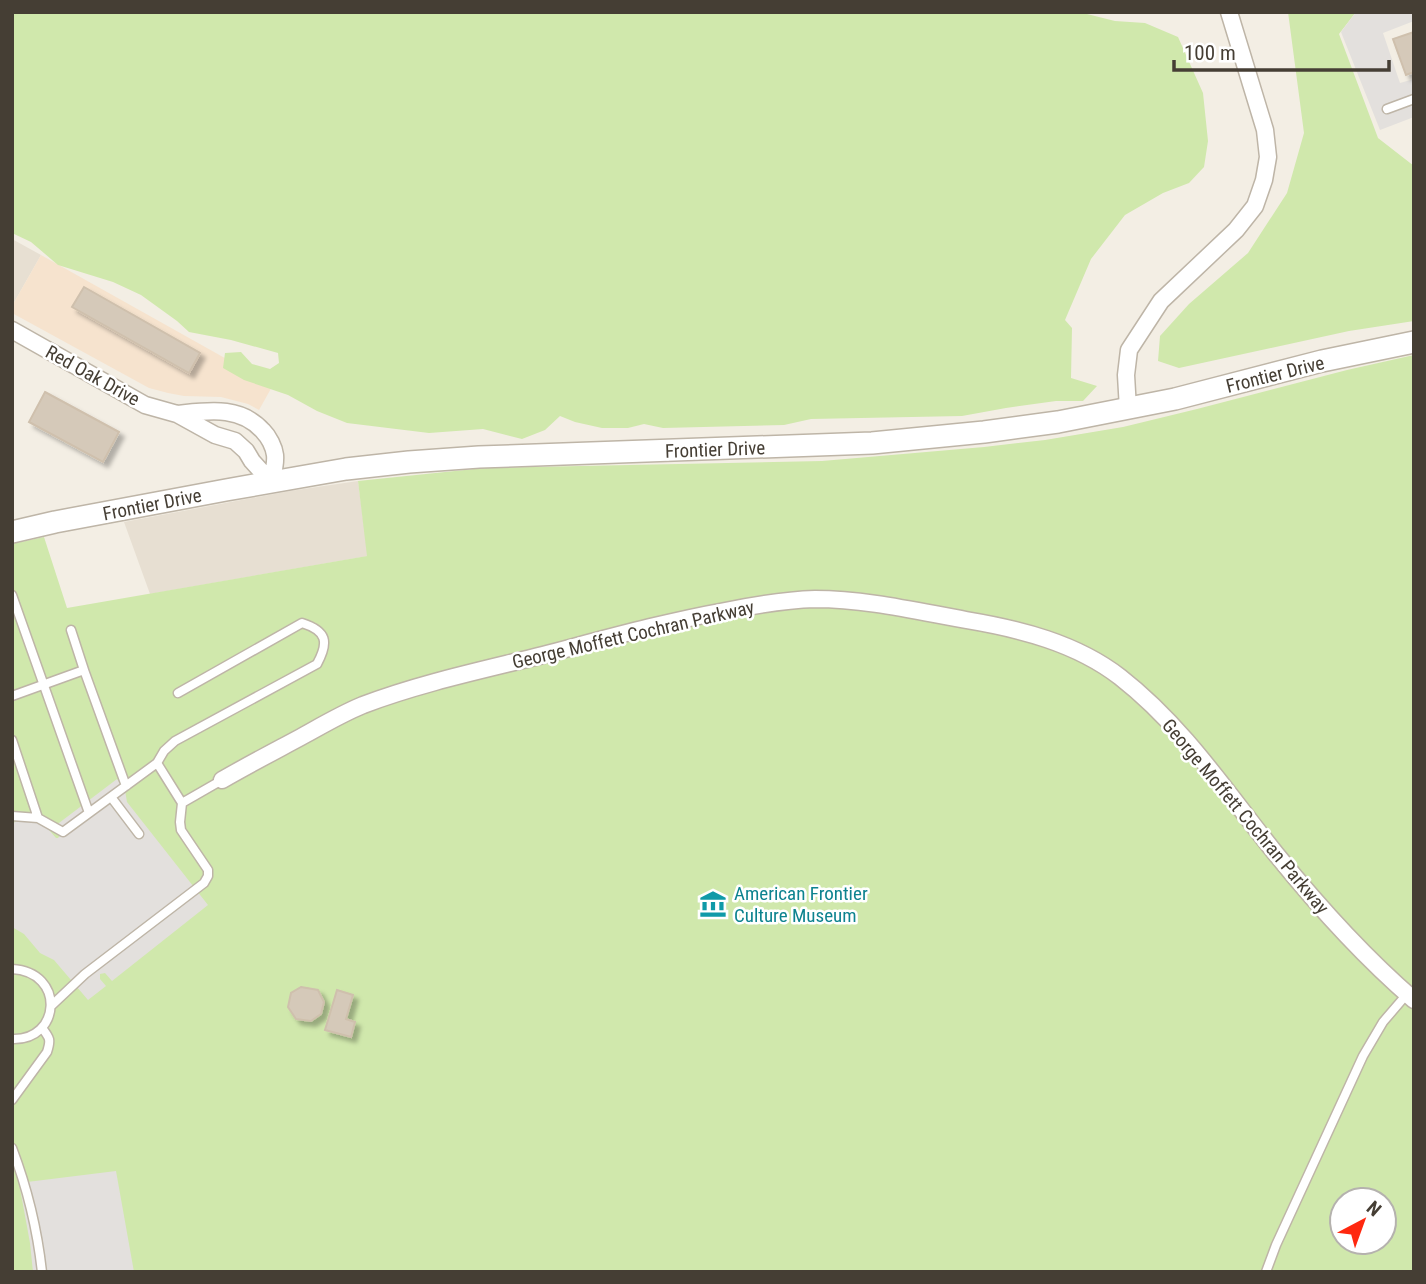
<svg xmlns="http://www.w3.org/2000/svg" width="1426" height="1284" font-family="'Roboto Condensed',sans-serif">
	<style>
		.residential { fill: #e7dfd2 }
		.commercial { fill: #f6e3ce }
		.green { fill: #d0e8ac; fill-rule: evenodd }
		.parking { fill: #e3e0dd }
		.building { fill: #d5c9b9; stroke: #cfc0ad; stroke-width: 2; filter: url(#shadow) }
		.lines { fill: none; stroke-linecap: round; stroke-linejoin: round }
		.service-casing { stroke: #beb5a7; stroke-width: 11 }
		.minor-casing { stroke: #beb5a7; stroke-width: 19 }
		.tertiary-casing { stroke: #beb5a7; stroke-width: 24 }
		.service { stroke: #fff; stroke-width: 8 }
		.minor { stroke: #fff; stroke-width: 16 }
		.tertiary { stroke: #fff; stroke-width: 21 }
		.labels { text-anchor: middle; stroke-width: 5; stroke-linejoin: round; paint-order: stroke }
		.street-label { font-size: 19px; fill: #453e34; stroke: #fff }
		.culture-label { font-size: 19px; fill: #0d838f; stroke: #fff; text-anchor: start }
	</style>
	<defs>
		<filter id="shadow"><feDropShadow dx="5" dy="5" stdDeviation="2" flood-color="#0004"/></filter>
	</defs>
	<rect width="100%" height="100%" fill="#f3eee4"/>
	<path class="residential" d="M12,239L41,255L12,306Z
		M358,481L368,556L150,594L124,522L290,491Z"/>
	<path class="commercial" d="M41,255L273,385L259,410L248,404L221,397L184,396L168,393L149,388L12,313V306Z"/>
	<path class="green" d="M12,12H1079L1115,21L1145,23L1178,37L1203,93L1208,141L1204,167L1189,183L1163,193L1125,215L1091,259L1065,320L1072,328L1071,378L1097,386L1083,401H1056L1006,408L962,416L811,419L784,425L663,428L644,424L628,428H602L575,422L560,416L545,430L522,439L483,429L429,433L347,423L317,411L288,395L244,380L223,368L225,353L241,352L252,364L270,369L279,363L278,353L231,340L189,332L177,321L141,295L113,282L58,265L31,242L12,233Z
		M1288,12H1356L1339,34L1378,138L1414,166V321L1349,331L1179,368L1158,361L1160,336L1189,304L1248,253L1287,193L1304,133Z
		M1414,355V1272H12V544L44,537L67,608L367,556L358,481L484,468L822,461L984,447L1045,440L1123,427L1197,409L1347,370ZM1342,1200H1384V1242H1342Z"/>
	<path class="parking" d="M1356,12H1414V21L1383,33L1400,83L1414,79V117L1380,130L1341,32Z
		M117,779L125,790L127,802L208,905L112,981L105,973L100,974V979L106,986L88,1000L54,960L40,953L24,934L12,927V824L18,820L28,816L43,823L56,838H58L61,834L55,826Z
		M116,1171L134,1272H33L30,1243L19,1183Z"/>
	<path class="building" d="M1414,32V72L1406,75L1393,39Z
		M84,287L200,353L189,373L72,307Z
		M45,392L119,432L103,462L29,422Z
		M301,987L318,990L324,1002L321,1014L311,1021L296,1019L288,1007L291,993Z
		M337,990L353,995L346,1019L355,1022L351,1037L325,1030Z"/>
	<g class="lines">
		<defs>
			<path id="service" d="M1387,109L1414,99
				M12,595L89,813
				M71,630L84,670
				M12,696L84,670L126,786
				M12,740L38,818
				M157,763L164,751L175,741L317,664C329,642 327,631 302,623L178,693
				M111,797L139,834
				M182,803L222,780
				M12,816L38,818L63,832L157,763L182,803L180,822L181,830L208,870V876L204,883L85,974L51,1006
				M12,969C66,972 61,1041 12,1039
				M12,1100L47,1052C51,1040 50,1038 42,1028
				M12,1148C28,1190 37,1227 42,1272
				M1266,1272L1276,1245L1363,1056L1383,1022L1407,994"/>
			<path id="minor" d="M12,330L145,405L177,414L215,435L235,441L246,451L252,461L271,482
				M1128,409L1126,375L1129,350L1161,301L1236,230L1255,206L1264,180L1268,157L1265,130L1229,12
				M177,414C207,411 240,405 263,431C269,437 274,447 275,455C276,464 273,474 271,482
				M222,780C248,765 275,751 301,737C321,726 341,714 363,705C421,683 483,670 543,655C604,639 664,622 725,611C755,605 784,600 815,599C866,599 916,611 966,620C1020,629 1076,643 1120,677C1183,726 1227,793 1276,854C1318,906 1363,956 1414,1000"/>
			<path id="tertiary" d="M12,532L55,522L226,490L346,469L409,462L479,457L872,443L984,432L1058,422L1175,399L1322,361L1414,342"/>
		</defs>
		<use href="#service" class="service-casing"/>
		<use href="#minor" class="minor-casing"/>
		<use href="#tertiary" class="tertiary-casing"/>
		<use href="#service" class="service"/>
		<use href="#minor" class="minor"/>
		<use href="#tertiary" class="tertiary"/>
	</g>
	<defs>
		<symbol id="museum-bare" viewBox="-9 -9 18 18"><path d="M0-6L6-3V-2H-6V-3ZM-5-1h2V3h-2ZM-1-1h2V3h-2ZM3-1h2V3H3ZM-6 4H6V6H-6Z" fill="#0f9aa8" stroke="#fff" stroke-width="2.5" paint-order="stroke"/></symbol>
	</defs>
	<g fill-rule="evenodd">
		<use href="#museum-bare" x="694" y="885" width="38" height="38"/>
	</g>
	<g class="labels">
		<g class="street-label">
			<text transform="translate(1275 374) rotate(-14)" y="7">Frontier Drive</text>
			<text transform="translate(93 375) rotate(29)" y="7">Red Oak Drive</text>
			<text transform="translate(715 449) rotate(-2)" y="7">Frontier Drive</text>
			<text transform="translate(152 504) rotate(-11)" y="7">Frontier Drive</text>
			<text transform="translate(633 634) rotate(-13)" y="7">George Moffett Cochran Parkway</text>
			<text transform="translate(1246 816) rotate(50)" y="7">George Moffett Cochran Parkway</text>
		</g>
		<g class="culture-label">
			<text x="734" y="900">American Frontier<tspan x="734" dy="22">Culture Museum</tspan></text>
		</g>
	</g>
	<rect width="1426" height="1284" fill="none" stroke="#453e34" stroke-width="28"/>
	<g transform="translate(1363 1221) rotate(41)"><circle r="33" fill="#ffffff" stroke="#b5b2ae" stroke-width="2"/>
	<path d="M0-5L12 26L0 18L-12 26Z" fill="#ff280f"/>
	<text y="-10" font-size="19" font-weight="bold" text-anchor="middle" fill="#453e34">N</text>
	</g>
	<path d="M1174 60v10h215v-10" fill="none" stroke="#453e34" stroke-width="3.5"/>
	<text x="1184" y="60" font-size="21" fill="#453e34" stroke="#ffffff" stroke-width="5" paint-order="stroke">100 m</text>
</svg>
